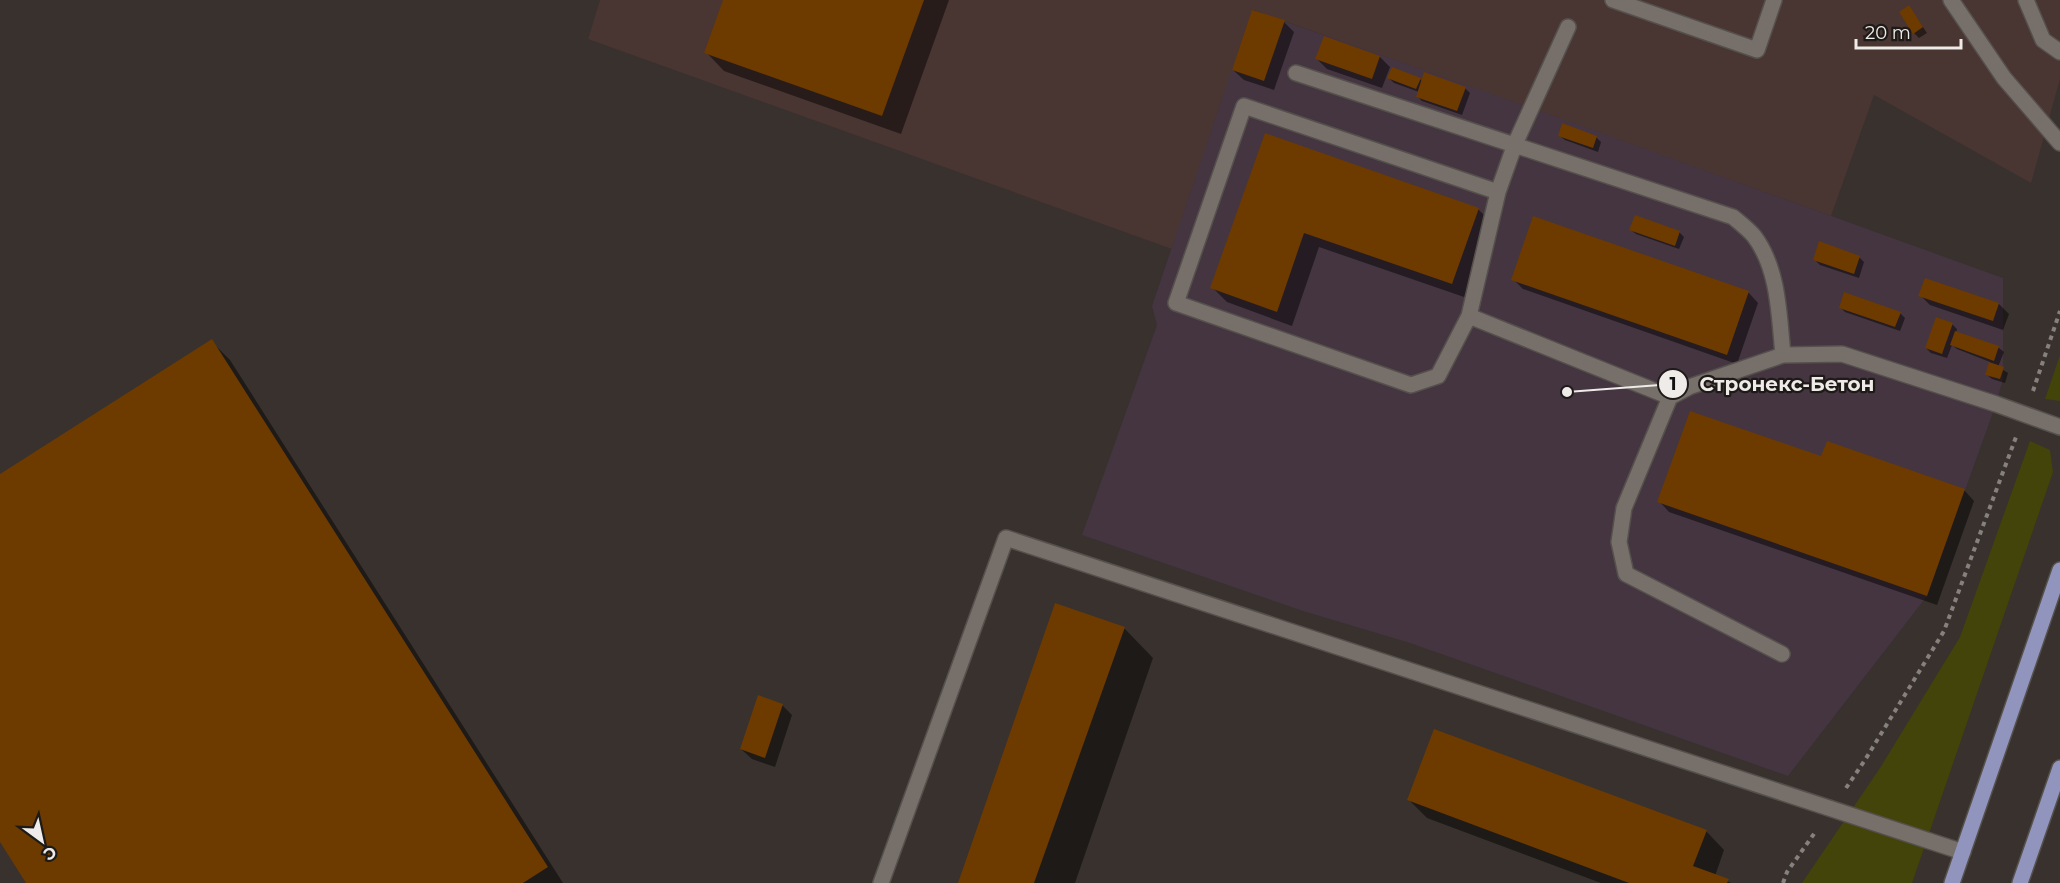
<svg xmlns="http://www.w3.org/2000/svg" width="2060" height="883" font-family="Montserrat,sans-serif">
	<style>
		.commercial { fill: #493532 }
		.industrial { fill: #443541 }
		.green { fill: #42440a }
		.shadow { fill: #0007 }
		.building { fill: #6d3a00 }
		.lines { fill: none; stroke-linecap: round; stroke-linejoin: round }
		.lane-casing { stroke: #55504c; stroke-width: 18 }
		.primary-casing { stroke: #55504c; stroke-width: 18 }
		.path { stroke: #86817d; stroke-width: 4; stroke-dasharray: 4.5 4.5; stroke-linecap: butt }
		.lane { stroke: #77706a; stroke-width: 15 }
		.primary { stroke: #9195bd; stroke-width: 15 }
		.leader { fill: none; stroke: #efebe8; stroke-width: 2 }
		.callout-dot { fill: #efebe8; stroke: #1d1a18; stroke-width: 2 }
		.mark-label { font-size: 18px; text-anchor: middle; font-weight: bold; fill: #111 }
		.callout-label { font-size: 20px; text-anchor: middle; font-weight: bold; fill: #efebe8; stroke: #1d1a18; stroke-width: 4.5; stroke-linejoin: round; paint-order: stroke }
	</style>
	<rect width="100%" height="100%" fill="#38312d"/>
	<path class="commercial" d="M600,0H2060V79L2031,183L1874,95L1831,216L1253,10L1172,249L588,39Z"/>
	<path class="industrial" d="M1252,10L1532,108L2003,278V379L1996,404L1927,596L1788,776L1410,643L1303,611L1082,535L1157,325L1152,306Z"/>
	<path class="green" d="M2060,355V401L2045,399Z
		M2030,441L2050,450L2053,472L1912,883H1802L1880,768L1960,637Z"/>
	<path class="shadow" d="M724,0H949L901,134L724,71L706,52Z
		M1909,7L1927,33L1919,38L1914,33Z
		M1284,22L1294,32L1274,90L1244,80L1233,70Z
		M1380,57L1390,67L1382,88L1327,69L1317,59Z
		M1389,78L1420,79L1423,82L1465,88L1470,93L1462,115L1422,101L1417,96L1419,92L1394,83Z
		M1266,135L1478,209L1493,224L1467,298L1319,247L1292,326L1227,302L1212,287Z
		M1560,136L1596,137L1601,142L1598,152L1565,140Z
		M1631,230L1679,232L1684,237L1679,249L1636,234Z
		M1859,257L1864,262L1859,278L1820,265L1815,260Z
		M1513,279L1748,292L1758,303L1737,364L1523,289Z
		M1920,295L1999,304L2009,314L2003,330L1930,305Z
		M1840,307L1900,313L1905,318L1900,331L1845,312Z
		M1952,324L1957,329L1956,333L1999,348L2004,352L1998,367L2008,373L2005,383L1992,379L1987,375L1990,362L1957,349L1952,345L1947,358L1931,353L1926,348Z
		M211,341L230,360L563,883H28L0,839V476Z
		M1822,458L1964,490L1974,501L1937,605L1669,512L1659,501Z
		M1124,628L1153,658L1075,883H959Z
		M782,705L792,715L775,767L752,759L741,749Z
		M1409,800L1706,831L1724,850L1715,876L1731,883H1601L1427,818Z"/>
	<path class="building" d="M723,0H924L882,116L704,53Z
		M1909,5L1923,27L1913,34L1899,12Z
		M1252,10L1285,20L1264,81L1232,70Z
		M1324,36L1380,56L1372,79L1315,59Z
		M1392,67L1421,78L1416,89L1387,78Z
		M1424,72L1466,87L1457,111L1416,97Z
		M1562,123L1597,136L1593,148L1558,136Z
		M1265,133L1479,208L1452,284L1304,233L1277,312L1210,288Z
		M1635,215L1680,231L1675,246L1629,230Z
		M1533,216L1749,291L1727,355L1511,280Z
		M1819,241L1860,256L1854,274L1813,260Z
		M1925,278L1999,303L1993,321L1918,296Z
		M1844,292L1901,312L1895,327L1839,308Z
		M1936,317L1953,323L1942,354L1925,348Z
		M1955,331L1999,346L1994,361L1950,345Z
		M212,339L548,867L523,883H26L0,842V474Z
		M1989,362L2004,367L2000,379L1985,375Z
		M1690,411L1821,456L1827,441L1965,489L1927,596L1657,502Z
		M1055,603L1125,627L1034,883H958Z
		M758,695L783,704L765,758L740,749Z
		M1434,729L1707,830L1693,866L1729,879L1727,883H1629L1407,800Z"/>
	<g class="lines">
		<defs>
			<path id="lane" d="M1613,0L1757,50L1774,0
				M1951,0L2004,78L2060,143
				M2026,0L2043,40L2060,52
				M1568,27L1515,144L1498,192L1469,316L1670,397L1624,508L1619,542L1626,574L1782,654
				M1296,73L1733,217C1740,223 1748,229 1754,236C1779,269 1779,316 1783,355
				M1469,316L1438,376L1411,385L1176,303L1244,106L1498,192
				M1670,397L1689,387L1783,355L1842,354L1996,404L2060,427
				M881,883L1006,538L1963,852"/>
			<path id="primary" d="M1952,883L2060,570
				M2020,883L2060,768"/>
		</defs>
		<use href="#lane" class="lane-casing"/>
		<use href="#primary" class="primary-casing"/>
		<path class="path" d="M2033,391L2060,311
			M1846,788L1865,760L1944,631L2016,437
			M1783,883L1787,872L1816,831"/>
		<use href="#lane" class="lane"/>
		<use href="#primary" class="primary"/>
	</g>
	<path class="leader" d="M1567 392L1673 384"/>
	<g class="callout-dot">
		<circle cx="1567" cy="392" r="6"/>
		<circle cx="1673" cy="384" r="15"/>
	</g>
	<g class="mark-label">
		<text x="1673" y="390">1</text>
	</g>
	<g class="callout-label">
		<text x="1787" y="391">Стронекс-Бетон</text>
	</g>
	<g transform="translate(42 841) rotate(147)" stroke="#1d1a18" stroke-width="4.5" paint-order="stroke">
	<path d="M0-4.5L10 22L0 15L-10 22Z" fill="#efebe8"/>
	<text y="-9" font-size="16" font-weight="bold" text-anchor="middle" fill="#efebe8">С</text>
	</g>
	<path d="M1856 39v9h105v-9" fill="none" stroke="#efebe8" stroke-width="3"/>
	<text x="1865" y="39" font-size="18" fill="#efebe8" stroke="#1d1a18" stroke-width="4.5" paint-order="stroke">20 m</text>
</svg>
